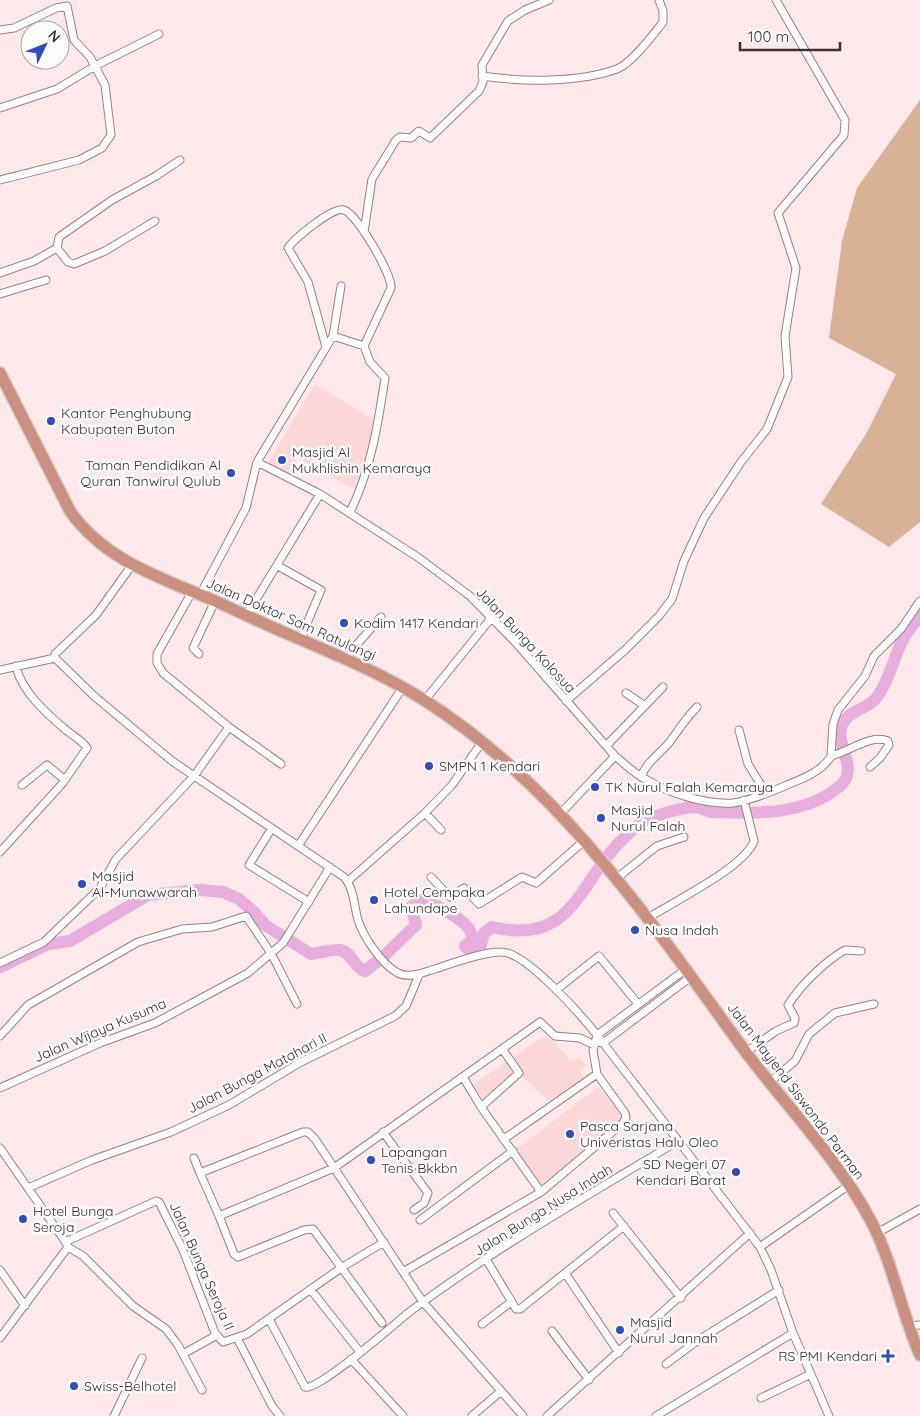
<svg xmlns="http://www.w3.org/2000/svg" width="920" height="1416" font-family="Quicksand,sans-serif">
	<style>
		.built { fill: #fbd7d8 }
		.green { fill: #d8b297 }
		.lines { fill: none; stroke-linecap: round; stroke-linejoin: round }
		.river { stroke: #e7aedd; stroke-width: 12 }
		.minor-casing { stroke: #9f7e80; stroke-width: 9 }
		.trunk-casing { stroke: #d1cdce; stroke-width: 14 }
		.minor { stroke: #fff; stroke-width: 7 }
		.trunk { stroke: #cc9080; stroke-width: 11 }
		.poi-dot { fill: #334cbd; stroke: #fbfbfb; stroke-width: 2 }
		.labels { text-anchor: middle; stroke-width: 5; stroke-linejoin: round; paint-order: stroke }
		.poi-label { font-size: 14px; fill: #3e3031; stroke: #fbfbfb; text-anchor: start }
		.street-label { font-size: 14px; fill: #3e3031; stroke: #fbfbfb }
	</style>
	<rect width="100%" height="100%" fill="#fee8e9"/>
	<path class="built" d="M315,384L376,421L364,473L357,491L297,457L287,474L268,463Z
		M544,1036L555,1042L571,1061L581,1058L587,1066L580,1071L584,1078L550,1102L518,1073L485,1102L472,1085Z
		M598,1087L624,1118L543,1186L514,1151Z"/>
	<path class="green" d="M920,100V522L889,547L821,504L866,434L896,374L829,338L842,241L857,188Z"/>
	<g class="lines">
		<path class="river" d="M0,967L48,944L70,941L148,895L200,890L223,892L239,899L254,912L265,925L311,954C320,953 332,949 340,950C352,952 354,968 365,971L384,956L416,925L411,907L419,900C430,900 463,919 469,929C471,932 472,937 472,941L465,946L471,952L480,948L484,933L492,927C576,947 578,879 627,835C632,830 638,824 644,821C660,814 678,808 695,807C702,807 707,812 713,812C756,814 806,815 840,786C860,769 834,744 842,725C849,709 868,710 877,697C890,680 893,657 904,638C908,630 916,622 920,613"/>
		<defs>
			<path id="minor" d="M0,30L14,28L56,8L67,6L74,40L90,57L105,85L111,135L102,148L79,160L0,180
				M482,76C523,82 578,83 617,69C632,63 653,35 663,22V11L659,0
				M0,108L57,89L95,66L159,34
				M364,232L372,179L396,140L400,137L411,138L419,131L430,138L479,91L483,82L482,65L508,21L525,10L549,0
				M57,248L68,262L74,264L105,251L155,221
				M0,273L34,261L57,248L59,237L112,200L156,176L180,160
				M0,294L46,280
				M333,336L341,286
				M320,494L419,558L470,596L516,643L615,756
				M350,512C371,470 378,424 385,378L370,362L364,346
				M278,566L321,590L300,640
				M200,595L246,508L257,462L333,336L364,346L391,288C392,274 357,214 344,210C333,206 294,239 288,248L308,282L326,347
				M246,616L320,494L257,462
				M199,654L193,648L215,601
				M55,658L94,696L172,761L344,877C354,888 354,906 358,920C363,936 382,965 398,973C409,979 424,972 435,969C453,963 482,952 501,952C525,951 581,1015 597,1035L760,1247L771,1270L793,1333L829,1416
				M55,658V654L96,615L132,565
				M345,658L381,617
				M0,670L55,658
				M626,693L645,706
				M425,700L492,617
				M566,701L625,650L659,616L672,599L684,561L704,518L741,462L767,429L788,377L785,336L796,268L778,213L844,135L845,120L776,0
				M229,727L281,764
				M739,730L748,764L766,793
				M606,746L663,687
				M831,756L833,724L838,710L865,676L874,656L901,629L920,601
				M831,756C850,751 871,734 888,741L889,745L880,758L870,767
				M641,777C646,763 658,755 668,744C678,731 685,719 697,707
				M22,785L47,765L65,780
				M561,813L615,756C624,763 632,772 642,777C665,792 705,805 733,803C750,801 771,792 787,785C802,779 823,771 831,756
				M272,828L249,865L309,902
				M441,830L425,813L452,785L482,742
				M298,846L403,687
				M0,852L62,784L87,748C82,740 73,736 66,730C47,714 21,691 16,666
				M431,877L450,897L464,888L479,904L522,877L536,883L585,840
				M617,878L657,846L684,837
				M348,881L425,813
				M648,918C673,902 745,867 754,841L744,800
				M0,963L44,942L100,888L116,859L194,776L229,727L163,673L157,663V654L192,592
				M556,990L599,956L638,1004
				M0,1036L28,1005L138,942L182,929L212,927L246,916L272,955L297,1004
				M598,1042L603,1043L692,976
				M746,1052L776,1031L794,1023L795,1018L788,1005C801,985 824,962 845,950L861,951
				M463,1077L481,1107L541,1192
				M770,1082L795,1061L809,1034L835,1013L874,1004
				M0,1088L100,1043L155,1023L248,973L283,943L330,867
				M481,1107L519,1073L503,1050
				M383,1132L428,1193L424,1203L414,1210
				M504,1139L597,1074L593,1050L597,1035L686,969
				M0,1148L67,1244
				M194,1158L200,1173
				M28,1188L92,1160L171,1132L229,1105L301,1062L395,1016L406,1006L419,975
				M613,1213L681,1298
				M219,1216L234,1254L238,1257L304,1230L313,1229L382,1323
				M420,1220L513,1151
				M877,1233L920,1209
				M65,1242L156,1201L159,1202L183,1250L215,1333L223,1342L247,1334L341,1268L384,1242
				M68,1247L83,1256L133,1306L166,1329L178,1345L202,1390
				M760,1247L849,1185
				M486,1259L516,1309H520L624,1226
				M0,1270L25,1306
				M403,1272L541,1192L623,1123L626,1118L625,1113L597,1074
				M565,1273L619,1353
				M311,1290L360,1352
				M269,1319L305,1387C315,1393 395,1324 408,1313C493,1249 587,1196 678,1141
				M482,1324L511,1302
				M907,1326L920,1325
				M552,1331L589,1380
				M0,1338L68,1247
				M237,1338L272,1406L280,1416
				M183,1354L217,1335
				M351,1359L403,1416
				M666,1364L697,1341L779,1290
				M761,1398L811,1374
				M114,1416L142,1358
				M472,1416L500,1392
				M523,1416L423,1302L315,1139L308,1132H303L200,1173L219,1216L334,1168L540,1022L555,1036L580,1038L594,1045
				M547,1416L750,1233
				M656,1416L793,1333"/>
			<path id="trunk" d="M0,373L70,511C105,561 162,578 215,601C242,613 268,626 295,637C339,656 383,674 424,700C561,787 651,922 745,1051C787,1107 838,1159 871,1221C893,1263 901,1312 920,1355"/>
		</defs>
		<use href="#minor" class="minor-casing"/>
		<use href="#trunk" class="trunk-casing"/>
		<use href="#minor" class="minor"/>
		<use href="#trunk" class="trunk"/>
	</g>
	<g class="poi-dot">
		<circle cx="51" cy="421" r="5"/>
		<circle cx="282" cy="460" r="5"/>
		<circle cx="231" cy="473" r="5"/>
		<circle cx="344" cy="623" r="5"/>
		<circle cx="429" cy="766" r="5"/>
		<circle cx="595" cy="787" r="5"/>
		<circle cx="601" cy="818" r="5"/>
		<circle cx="82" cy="884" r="5"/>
		<circle cx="374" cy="900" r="5"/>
		<circle cx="635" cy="930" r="5"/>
		<circle cx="570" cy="1134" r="5"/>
		<circle cx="371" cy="1160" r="5"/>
		<circle cx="736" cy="1172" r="5"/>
		<circle cx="23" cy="1219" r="5"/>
		<circle cx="620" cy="1330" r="5"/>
		<path d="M885.5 1348.5h5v5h5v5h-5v5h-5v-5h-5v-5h5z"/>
		<circle cx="74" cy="1386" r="5"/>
	</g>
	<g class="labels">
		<g class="poi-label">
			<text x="61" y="418">Kantor Penghubung<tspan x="61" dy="16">Kabupaten Buton</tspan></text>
			<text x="292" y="457">Masjid Al<tspan x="292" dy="16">Mukhlishin Kemaraya</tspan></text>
			<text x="221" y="470" text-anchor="end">Taman Pendidikan Al<tspan x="221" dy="16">Quran Tanwirul Qulub</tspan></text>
			<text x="354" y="628">Kodim 1417 Kendari</text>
			<text x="439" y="771">SMPN 1 Kendari</text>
			<text x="605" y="792">TK Nurul Falah Kemaraya</text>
			<text x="611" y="815">Masjid<tspan x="611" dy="16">Nurul Falah</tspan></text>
			<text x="92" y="881">Masjid<tspan x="92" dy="16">Al-Munawwarah</tspan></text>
			<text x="384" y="897">Hotel Cempaka<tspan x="384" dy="16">Lahundape</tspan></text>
			<text x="645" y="935">Nusa Indah</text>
			<text x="580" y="1131">Pasca Sarjana<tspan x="580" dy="16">Univeristas Halu Oleo</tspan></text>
			<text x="381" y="1157">Lapangan<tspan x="381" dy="16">Tenis Bkkbn</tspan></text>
			<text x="726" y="1169" text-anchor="end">SD Negeri 07<tspan x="726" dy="16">Kendari Barat</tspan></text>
			<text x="33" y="1216">Hotel Bunga<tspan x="33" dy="16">Seroja</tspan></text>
			<text x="630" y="1327">Masjid<tspan x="630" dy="16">Nurul Jannah</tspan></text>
			<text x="877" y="1361" text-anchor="end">RS PMI Kendari</text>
			<text x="84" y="1391">Swiss-Belhotel</text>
		</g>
		<g class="street-label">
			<text transform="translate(291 619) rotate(24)" y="5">Jalan Doktor Sam Ratulangi</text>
			<text transform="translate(526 640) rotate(47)" y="5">Jalan Bunga Kolosua</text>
			<text transform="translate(100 1030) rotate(-23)" y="5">Jalan Wijaya Kusuma</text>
			<text transform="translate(257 1073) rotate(-28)" y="5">Jalan Bunga Matahari II</text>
			<text transform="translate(796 1091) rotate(53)" y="5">Jalan Mayjend Siswondo Parman</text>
			<text transform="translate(543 1210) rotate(-32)" y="5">Jalan Bunga Nusa Indah</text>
			<text transform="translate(202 1266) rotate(66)" y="5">Jalan Bunga Seroja II</text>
		</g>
	</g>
	<g transform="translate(45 45) rotate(47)"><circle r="24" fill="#fbfbfb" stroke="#afaaaa"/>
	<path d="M0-4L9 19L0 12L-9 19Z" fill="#334cbd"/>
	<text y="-8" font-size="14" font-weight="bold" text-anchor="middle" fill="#3e3031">N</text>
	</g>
	<path d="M740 42v8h100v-8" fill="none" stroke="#3e3031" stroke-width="2.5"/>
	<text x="748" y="42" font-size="15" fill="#3e3031" stroke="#fbfbfb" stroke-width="4" paint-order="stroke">100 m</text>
</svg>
